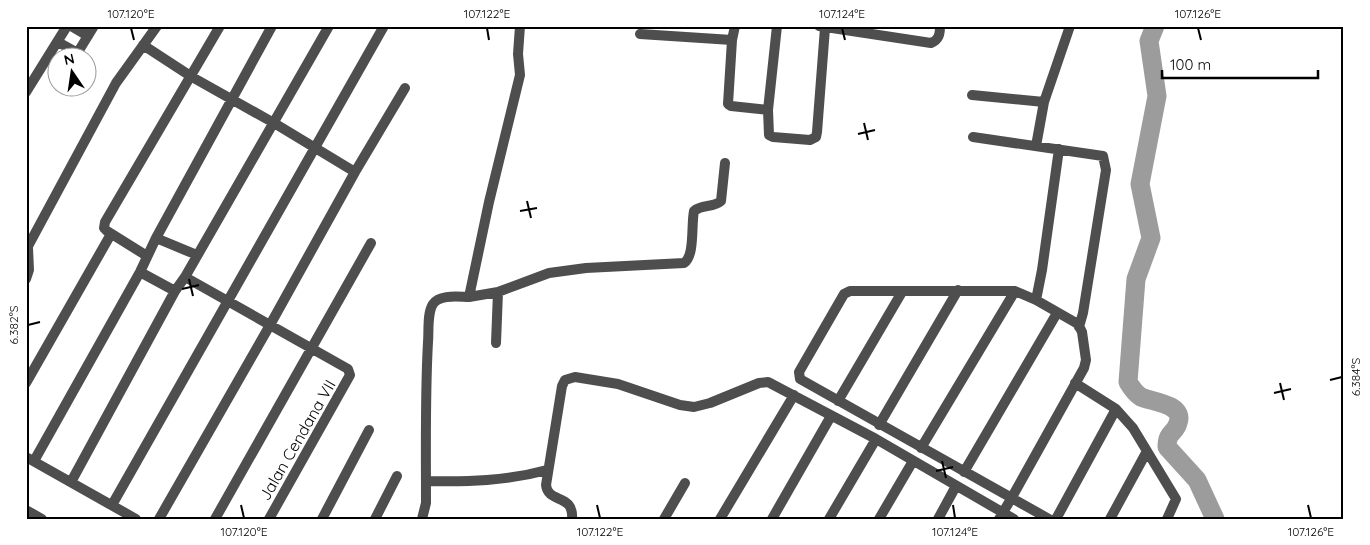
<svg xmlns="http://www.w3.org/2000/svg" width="1370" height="545" font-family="Quicksand,sans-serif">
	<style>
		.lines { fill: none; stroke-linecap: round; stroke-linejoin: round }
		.river { stroke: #9c9c9c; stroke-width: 19 }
		.street { stroke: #4e4e4e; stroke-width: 10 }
		.ticks { fill: none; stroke: #000; stroke-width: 2 }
		.labels { text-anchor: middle; stroke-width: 5; stroke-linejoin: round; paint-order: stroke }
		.street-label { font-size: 16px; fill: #000; stroke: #fff }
		.neatline { fill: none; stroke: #000; stroke-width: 2 }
		.ticks-label { font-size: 12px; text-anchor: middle; fill: #000 }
	</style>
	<rect width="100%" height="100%" fill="#fff"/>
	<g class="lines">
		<path class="river" d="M1155,26L1149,41L1157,96L1140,184L1151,238L1136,279L1128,382C1131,387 1136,394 1141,397C1152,402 1185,404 1178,423C1175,434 1167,431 1167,447L1197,480L1215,519"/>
		<path class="street" d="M71,26L88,36
			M735,26L732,40L728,104L731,106L768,110
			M777,26L768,110L769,135L773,137L810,140L816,137L817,132L825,28
			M819,26L931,43C939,40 940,34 940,26
			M640,34L732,40
			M58,42L76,52H78L94,26
			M143,45L192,77L274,123L355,172
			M26,92L67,26
			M972,95L1044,102
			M973,137L1103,156L1106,170L1083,313L1079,327
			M1036,146L1044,102L1070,26
			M156,238L197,255
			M26,250L116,83L157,26
			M147,256L107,231L104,228L105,222L220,26
			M140,272L175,291
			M185,277L348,369L350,375L269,519
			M26,279L29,270L28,248
			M469,297L498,292L549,273L586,268L684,263C695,256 691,225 694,211C702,204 713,208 721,201L725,163
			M1036,300L1042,270L1059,149
			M496,343L498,292
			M26,383L111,234
			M838,401L902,292
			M1116,409L1133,428L1176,499L1167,519
			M879,425L958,290
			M921,448L1015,291
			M26,457L136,519
			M34,461L140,272L156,238L272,26
			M964,472L1057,313
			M426,481C467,482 507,481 547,470
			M71,482L175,291L185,277L329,26
			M112,505L384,26
			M26,510L42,519
			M159,519L270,325L355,172L405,88
			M215,519L371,243
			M322,519L369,430
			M375,519L397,476
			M422,519L426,503C426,449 425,395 428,342C429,331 427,313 433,304C440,294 459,297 469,297L489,202L520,75L518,54L520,26
			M572,519C574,493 548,504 546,485L562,386L565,380L575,377L618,384L680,405L694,407L710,403L759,383L768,382L876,439L1014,519
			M664,519L685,483
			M720,519L794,395
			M772,519L831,416
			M829,519L876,439
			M879,519L913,461
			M938,519L956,486
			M999,519L1011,499L1084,368L1086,360L1082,332L1078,324L1036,300L1015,291H850L844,294L799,372L800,379L1049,519
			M1056,519L1116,409L1075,383
			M1110,519L1146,453"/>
	</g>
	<path class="ticks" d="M131,28L134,40M487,28L489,40M842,28L845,40M1198,28L1201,40M864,123L868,140M858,134L875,130M527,201L531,218M520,211L537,208M189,279L193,296M182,289L199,285M28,325L40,322M1330,380L1342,377M1280,383L1284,400M1274,393L1291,389M942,461L946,478M936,471L953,467M241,505L244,518M597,505L600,518M953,505L955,518M1308,505L1311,518"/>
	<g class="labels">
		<g class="street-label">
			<text transform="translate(297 440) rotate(-60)" y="6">Jalan Cendana VII</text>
		</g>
	</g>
	<rect width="1370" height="545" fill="none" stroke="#ffffff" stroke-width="55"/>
	<g transform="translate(72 72) rotate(347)"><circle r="24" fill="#ffffff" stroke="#999999"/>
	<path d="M0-4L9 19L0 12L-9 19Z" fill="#000000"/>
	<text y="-8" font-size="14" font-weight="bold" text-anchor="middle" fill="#000000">N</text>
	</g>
	<path d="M1162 70v8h156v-8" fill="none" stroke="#000000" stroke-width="2.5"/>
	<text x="1170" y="70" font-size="15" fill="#000000" stroke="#ffffff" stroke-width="4" paint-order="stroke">100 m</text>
	<rect x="28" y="28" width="1314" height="490" class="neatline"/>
	<g class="ticks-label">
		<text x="131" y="18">107.120°E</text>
		<text x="487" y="18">107.122°E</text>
		<text x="842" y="18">107.124°E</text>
		<text x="1198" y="18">107.126°E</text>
		<text transform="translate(14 325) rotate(-90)" y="4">6.382°S</text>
		<text transform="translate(1356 377) rotate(-90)" y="4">6.384°S</text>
		<text x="244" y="536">107.120°E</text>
		<text x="600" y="536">107.122°E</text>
		<text x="955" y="536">107.124°E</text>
		<text x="1311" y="536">107.126°E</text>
	</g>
</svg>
